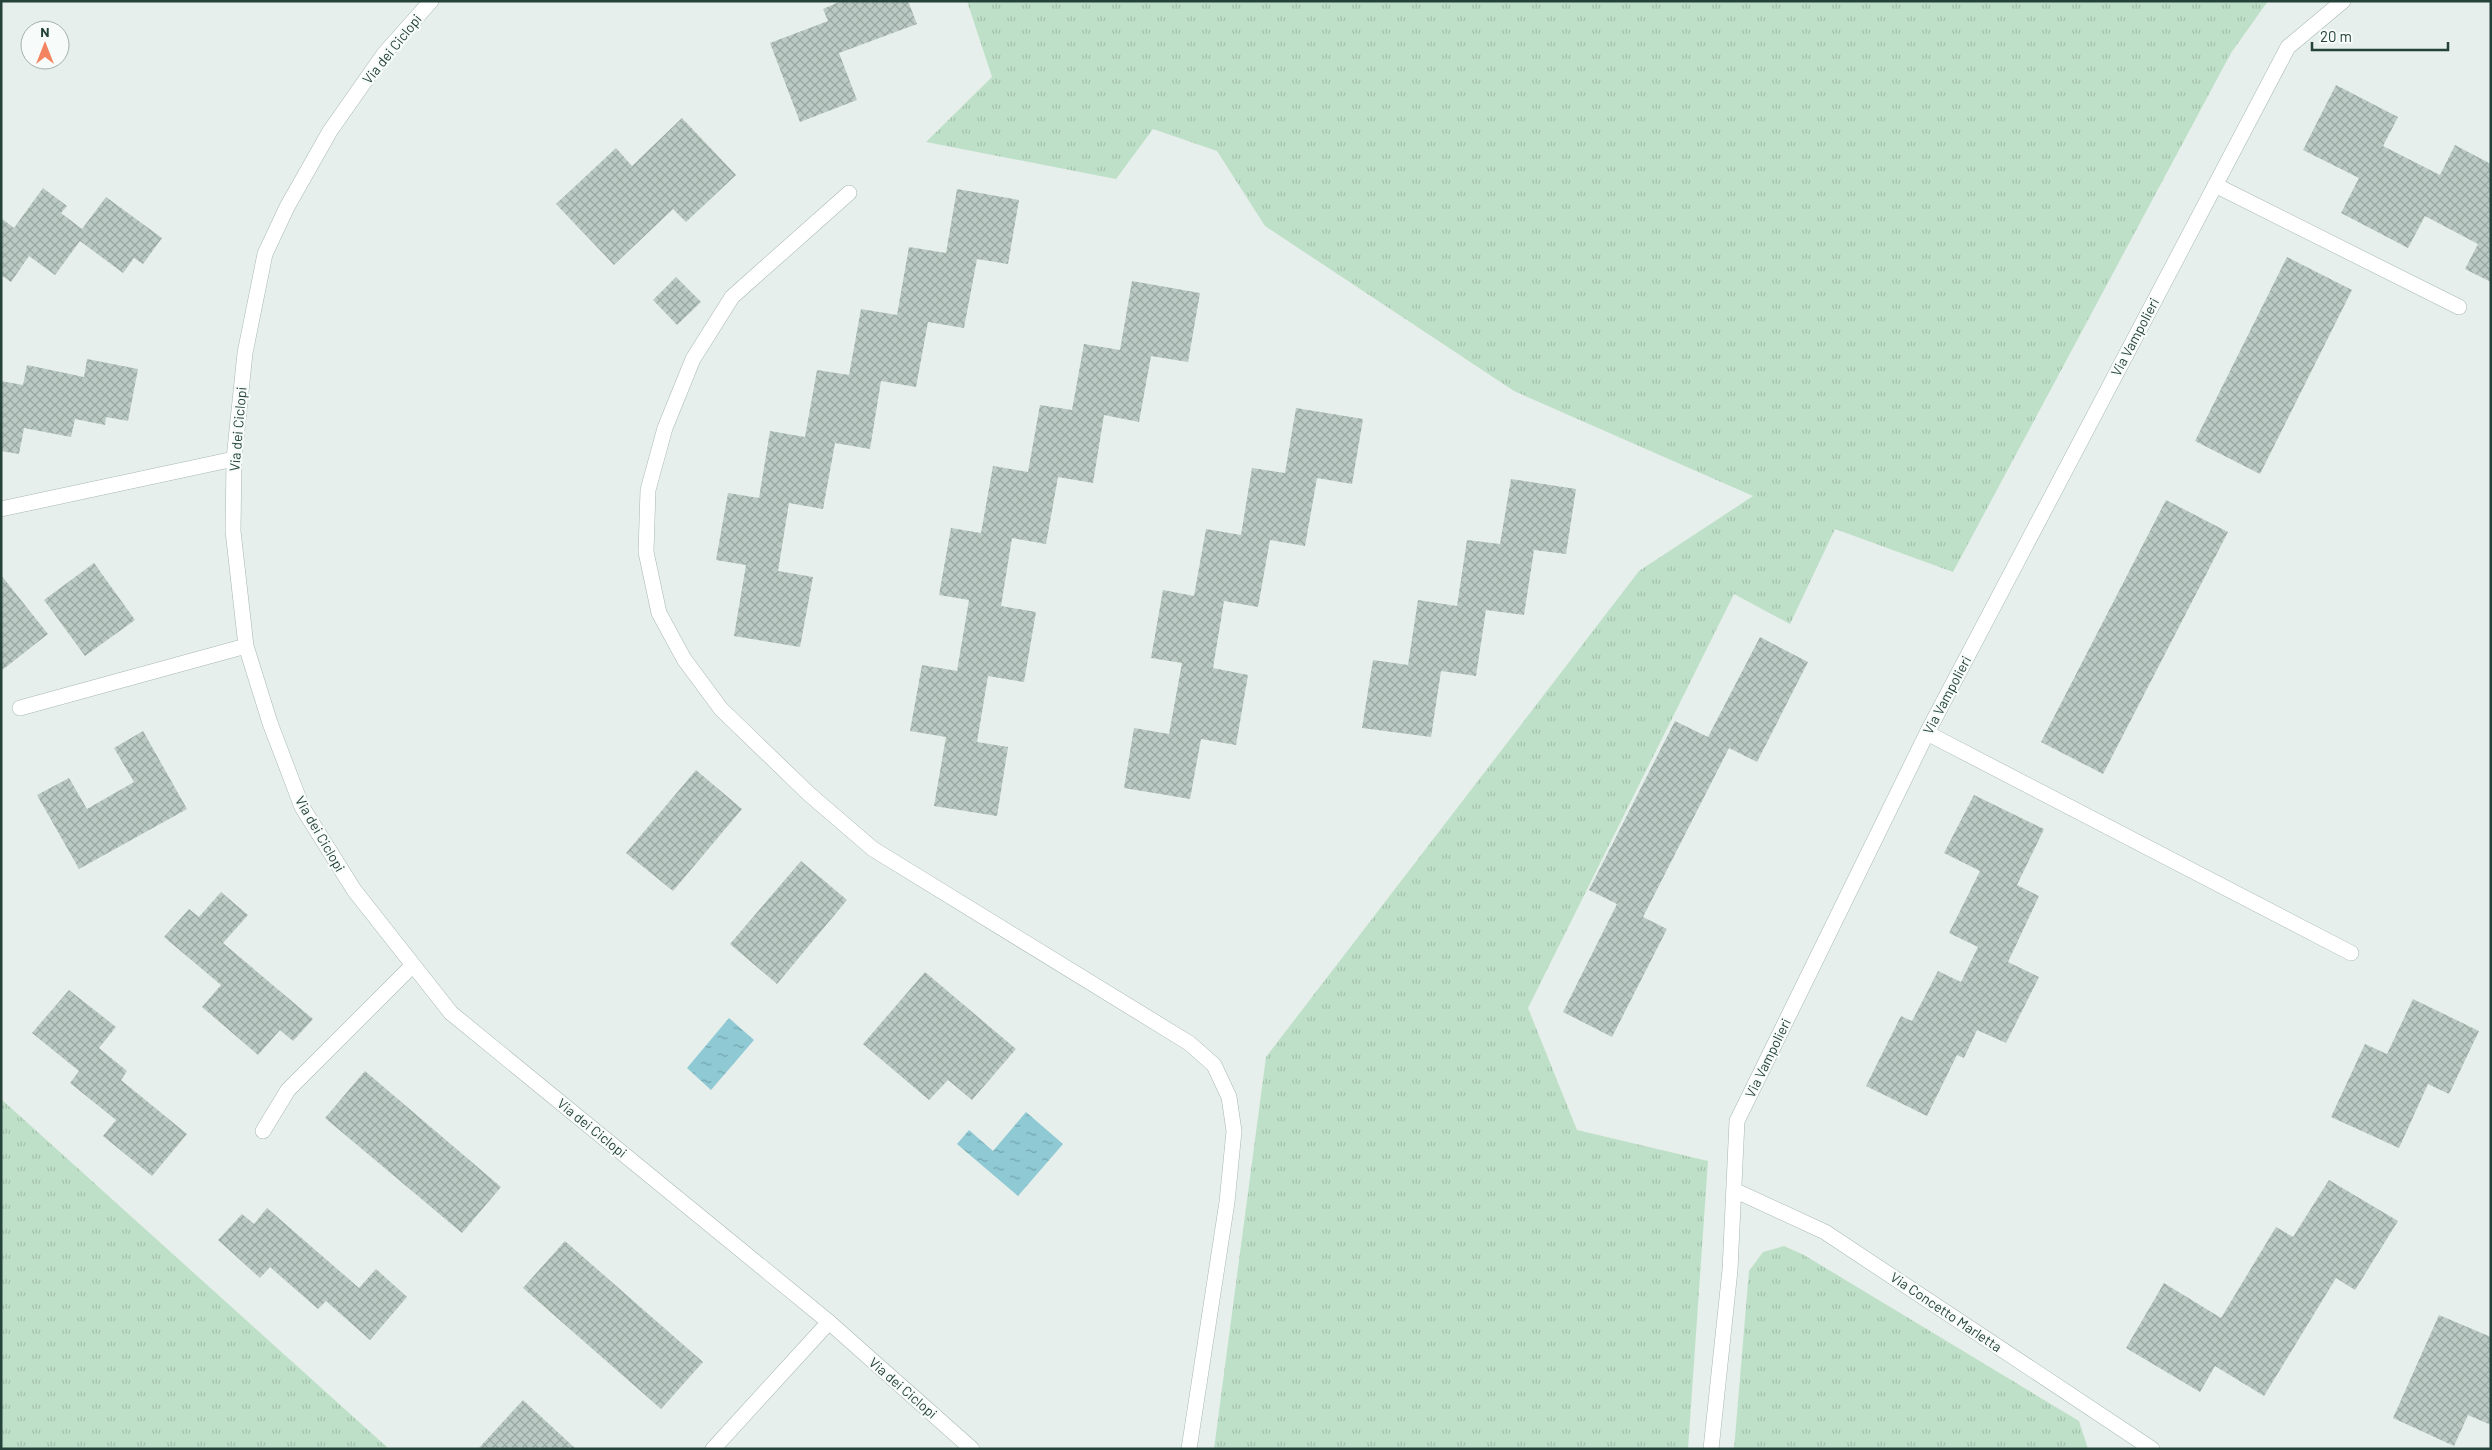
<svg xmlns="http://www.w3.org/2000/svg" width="2492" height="1450" font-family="Barlow,sans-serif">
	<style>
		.grass { fill: url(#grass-tufts) }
		.water { fill: url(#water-ripples) }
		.building { fill: url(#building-cross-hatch) }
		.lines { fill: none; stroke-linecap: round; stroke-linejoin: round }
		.minor-casing { stroke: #a8b8b2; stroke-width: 16 }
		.minor { stroke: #fff; stroke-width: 15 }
		.labels { text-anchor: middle; stroke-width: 4.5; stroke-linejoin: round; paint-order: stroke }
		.street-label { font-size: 14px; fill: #24423a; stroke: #f7fbf9 }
	</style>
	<defs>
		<pattern id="grass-tufts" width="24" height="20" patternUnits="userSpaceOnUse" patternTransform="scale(1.25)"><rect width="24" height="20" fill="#bfe0c8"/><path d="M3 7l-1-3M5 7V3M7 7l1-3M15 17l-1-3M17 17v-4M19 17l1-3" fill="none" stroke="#a4c1ad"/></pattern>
		<pattern id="water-ripples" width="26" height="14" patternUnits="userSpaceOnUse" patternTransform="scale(1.25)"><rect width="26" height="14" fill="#8ec9d4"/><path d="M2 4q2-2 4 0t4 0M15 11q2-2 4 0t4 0" fill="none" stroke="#74a5ad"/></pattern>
		<pattern id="building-cross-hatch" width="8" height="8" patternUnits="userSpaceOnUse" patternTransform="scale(1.25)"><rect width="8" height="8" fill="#bbcac4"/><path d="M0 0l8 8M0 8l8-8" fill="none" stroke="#98a6a0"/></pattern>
	</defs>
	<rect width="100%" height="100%" fill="#e6efeb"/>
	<path class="grass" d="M967,1H2268L2231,53L1953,572L1835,529L1790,624L1734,594L1528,1008L1577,1130L1708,1161L1688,1449H1214L1266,1057L1639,571L1753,496L1514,391L1265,226L1217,151L1153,129L1116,179L926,142L992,77Z
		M1,1099L389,1449H1Z
		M1784,1246L1804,1255L2079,1421L2088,1449H1734L1749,1271L1763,1252Z"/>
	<path class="water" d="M729,1018L754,1040L711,1090L687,1068Z
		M1026,1112L1063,1144L1018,1196L957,1144L969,1130L993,1151Z"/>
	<path class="building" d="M841,1H908L917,24L839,53L857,100L800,122L770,43L828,21L823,9Z
		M2336,85L2398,117L2383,146L2440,175L2455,145L2491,164V282L2465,269L2478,244L2425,216L2408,248L2341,213L2359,178L2303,150Z
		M682,118L736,175L686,222L673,209L614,265L556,204L616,148L632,166Z
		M43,188L67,206L61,213L82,229L106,197L162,238L143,264L134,258L123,273L80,241L55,275L29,256L11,282L1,275V218L14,228Z
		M957,189L1019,200L1008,264L977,259L964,328L928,322L916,387L881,381L870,449L835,443L823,509L789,503L778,571L813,577L800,647L734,636L746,565L716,560L728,493L759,498L770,431L805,437L817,370L849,375L861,309L897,315L909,247L946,253Z
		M2287,257L2352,290L2260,474L2195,441Z
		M676,277L701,302L677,325L653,300Z
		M1132,281L1200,293L1188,362L1151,356L1139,422L1104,415L1093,483L1058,477L1046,544L1012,538L1001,606L1036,612L1024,682L988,676L977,742L1008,747L997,816L934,806L946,737L910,731L922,665L957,671L969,600L939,595L951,528L981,533L993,466L1028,472L1040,405L1072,410L1084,344L1120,350Z
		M87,359L138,369L128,421L106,417L105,425L75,419L71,437L24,428L19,454L1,451V381L23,385L27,365L84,377Z
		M1296,408L1363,419L1352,484L1317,478L1305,546L1270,540L1258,607L1224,601L1213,668L1248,675L1236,745L1201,739L1190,799L1124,788L1134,728L1169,734L1182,663L1151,658L1163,590L1194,596L1206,529L1241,535L1252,468L1285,473Z
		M1511,479L1576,489L1566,554L1534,550L1524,615L1486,610L1476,676L1441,671L1431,737L1362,728L1373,660L1408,665L1418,600L1457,606L1467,540L1500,544Z
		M2166,500L2228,532L2103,774L2041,742Z
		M94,563L135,620L85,656L44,600Z
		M1,575L48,634L1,671Z
		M1760,637L1808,662L1757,762L1729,748L1643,917L1667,929L1612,1037L1563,1012L1617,904L1589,890L1675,721L1708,737Z
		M143,731L187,809L79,869L37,795L69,778L87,809L134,782L114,748Z
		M696,770L742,809L673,891L626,853Z
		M1974,795L2044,829L2017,885L2039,896L2008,962L2039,977L2006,1043L1977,1030L1964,1058L1957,1055L1927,1116L1866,1086L1901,1016L1912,1021L1938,971L1961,982L1978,947L1949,933L1980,871L1944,853Z
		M801,861L847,900L777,984L730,944Z
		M221,892L248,915L223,943L313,1019L293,1041L280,1030L258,1055L202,1007L221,985L164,937L189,909L199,917Z
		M925,972L1016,1049L972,1100L948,1080L929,1100L863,1044Z
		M69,990L116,1027L99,1048L127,1071L121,1080L187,1134L152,1176L103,1136L116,1120L70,1083L79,1071L32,1033Z
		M2413,999L2479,1031L2449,1094L2428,1084L2399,1148L2331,1117L2365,1044L2387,1054Z
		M365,1071L501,1187L462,1233L325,1118Z
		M2329,1180L2398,1221L2355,1290L2336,1278L2264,1396L2215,1366L2200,1392L2126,1348L2164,1283L2221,1318L2276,1227L2293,1237Z
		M267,1208L359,1288L376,1269L407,1297L370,1340L326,1301L318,1309L270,1267L260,1278L218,1240L242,1214L254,1224Z
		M565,1241L703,1362L661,1409L523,1288Z
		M2439,1315L2491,1337V1425L2468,1415L2454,1446L2393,1418Z
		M523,1400L576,1449H478Z"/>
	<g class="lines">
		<defs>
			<path id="minor" d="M431,1L384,54L330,131L287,207L265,254L245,353L234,459L233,531L246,646L270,723L302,807L354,890L451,1013L829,1322L972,1449
				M2215,185L2459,307
				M849,193L732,297L693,359L665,428L648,490L646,552L659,613L684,659L721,709L809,794L873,849L1189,1043L1214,1065L1229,1097L1234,1131L1227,1202L1189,1449
				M1,509L234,459
				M20,708L246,646
				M1927,733L2351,953
				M263,1131L288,1090L413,965
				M1734,1190L1825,1232L2152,1449
				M713,1449L829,1322
				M1711,1449L1730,1270L1737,1121L1927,733L2288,47L2343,1"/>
		</defs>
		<use href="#minor" class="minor-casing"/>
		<use href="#minor" class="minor"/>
	</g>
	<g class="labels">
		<g class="street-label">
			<text transform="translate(392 49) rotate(-51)" y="5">Via dei Ciclopi</text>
			<text transform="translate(2135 337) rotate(-62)" y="5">Via Vampolieri</text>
			<text transform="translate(238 429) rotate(-85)" y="5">Via dei Ciclopi</text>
			<text transform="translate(1947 695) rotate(-62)" y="5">Via Vampolieri</text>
			<text transform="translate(320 834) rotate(60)" y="5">Via dei Ciclopi</text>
			<text transform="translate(1768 1058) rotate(-64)" y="5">Via Vampolieri</text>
			<text transform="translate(592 1128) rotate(39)" y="5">Via dei Ciclopi</text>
			<text transform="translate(1946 1312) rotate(34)" y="5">Via Concetto Marletta</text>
			<text transform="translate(903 1388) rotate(41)" y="5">Via dei Ciclopi</text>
		</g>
	</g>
	<rect width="2492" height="1450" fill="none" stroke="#24423a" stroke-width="5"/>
	<g transform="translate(45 45)"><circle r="24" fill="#f7fbf9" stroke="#a3b1ad"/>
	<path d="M0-4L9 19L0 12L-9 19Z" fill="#f4845f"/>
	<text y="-8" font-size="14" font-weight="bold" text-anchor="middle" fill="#24423a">N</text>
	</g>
	<path d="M2312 42v8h136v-8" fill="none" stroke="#24423a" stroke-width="2.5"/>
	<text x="2320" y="42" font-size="15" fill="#24423a" stroke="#f7fbf9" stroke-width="4" paint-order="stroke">20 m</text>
</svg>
